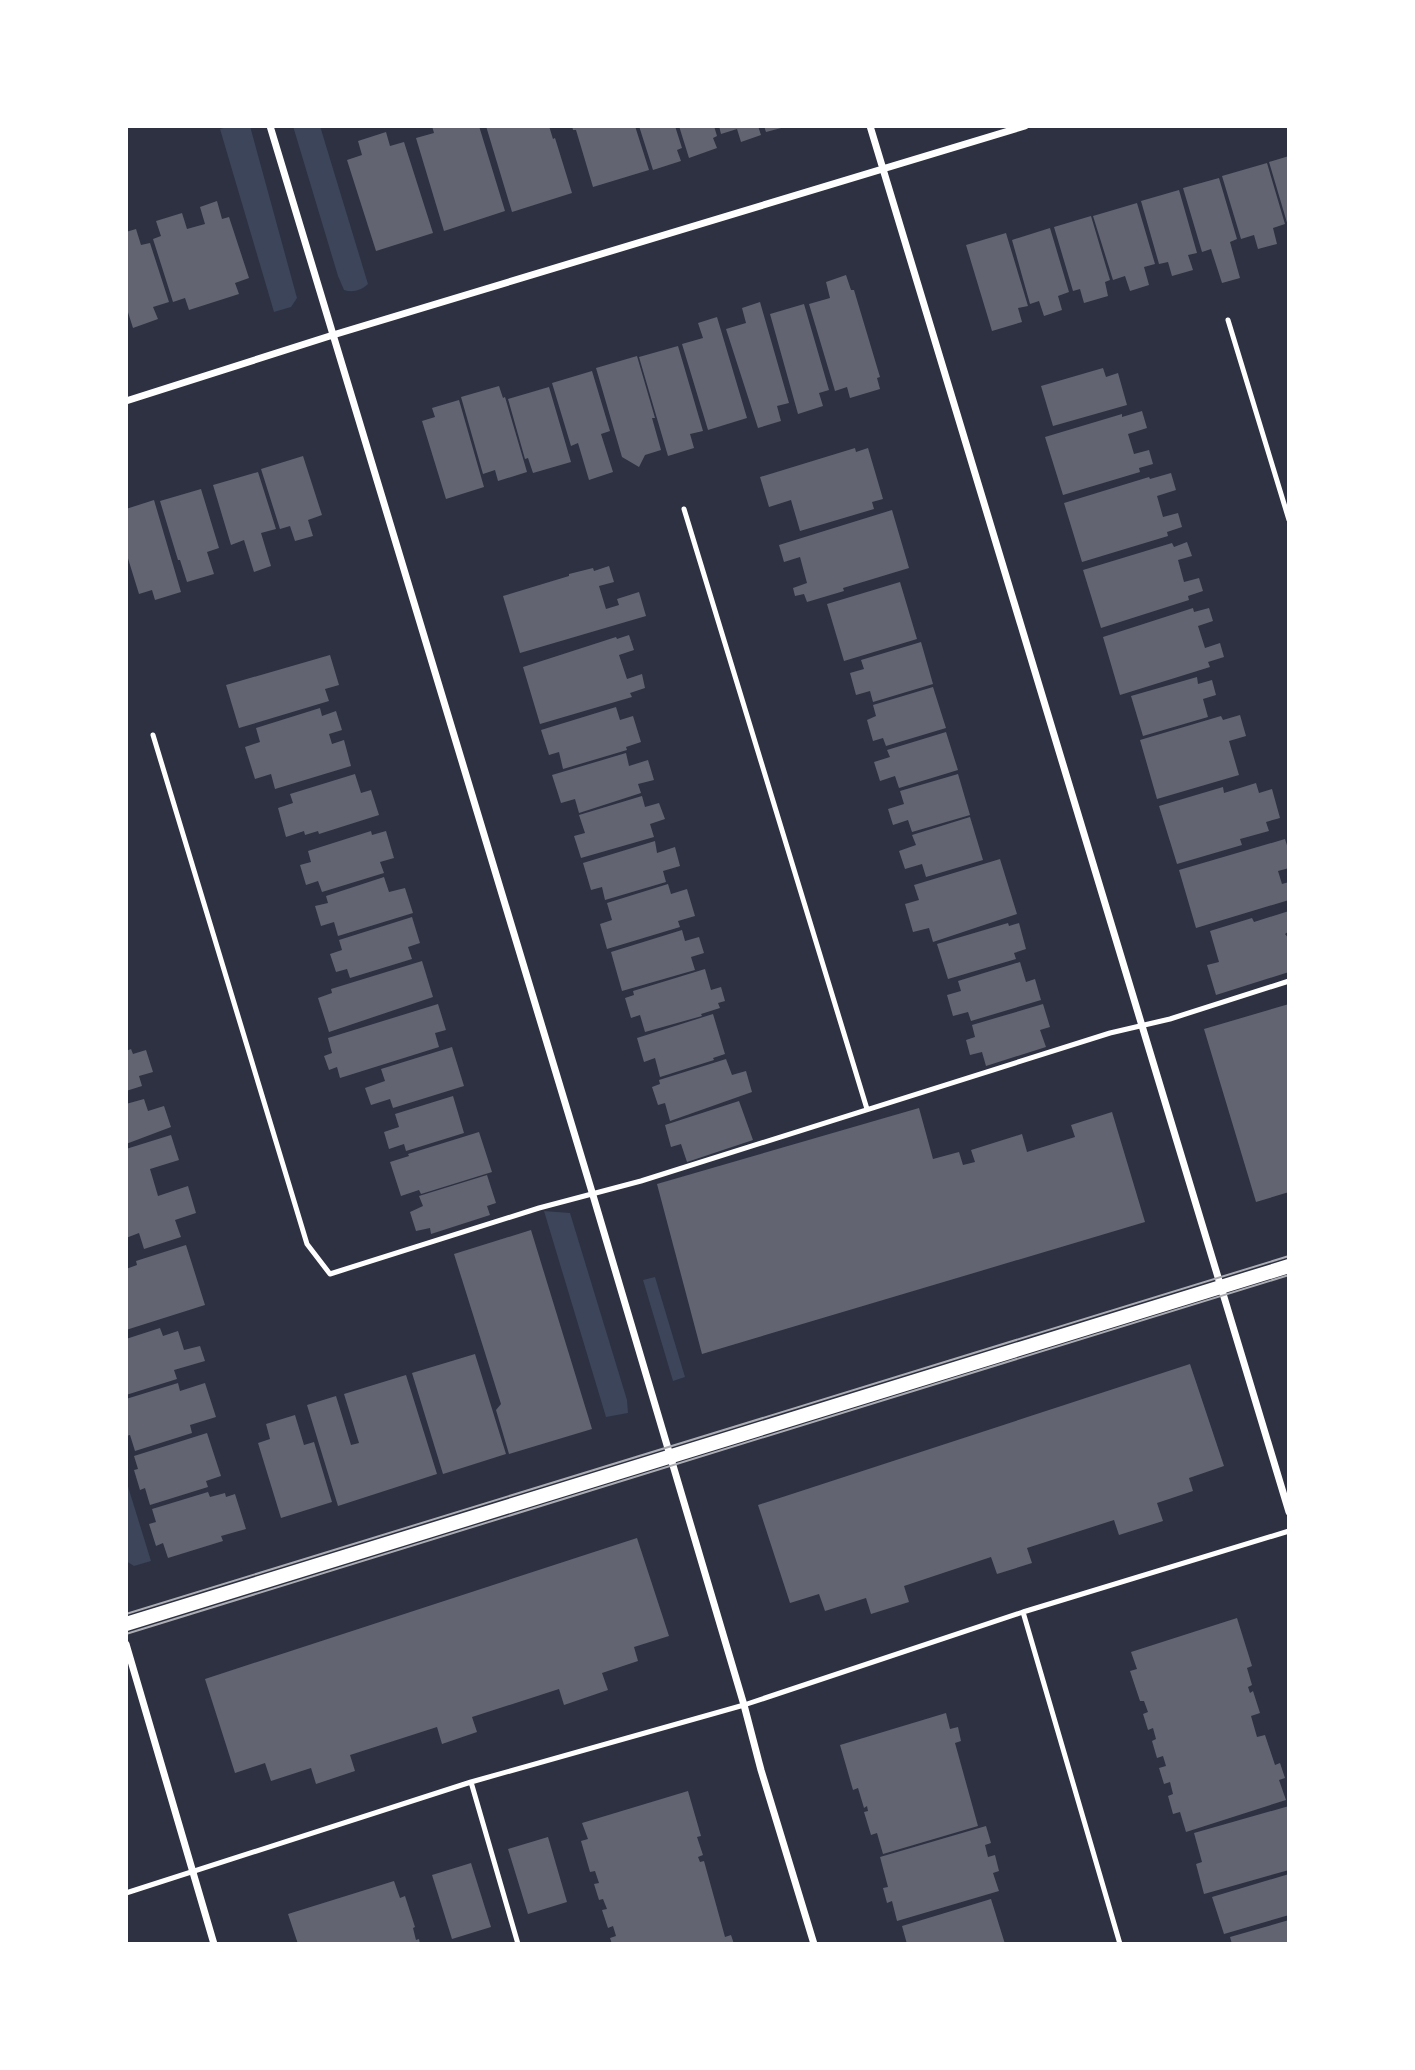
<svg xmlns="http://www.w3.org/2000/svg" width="1415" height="2070" font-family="'Fira Sans Condensed',sans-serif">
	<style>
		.green { fill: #3c4559 }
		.building { fill: #626471 }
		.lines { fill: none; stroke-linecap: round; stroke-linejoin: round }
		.service { stroke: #fff; stroke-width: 5 }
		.minor { stroke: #fff; stroke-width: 7 }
		.secondary { stroke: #fff; stroke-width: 14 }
		.tram { stroke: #abadb3; stroke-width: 2 }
	</style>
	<rect width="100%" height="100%" fill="#2d3142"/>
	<path class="green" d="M231,126H250L297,298L291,307L274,312L220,129Z
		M293,126H320L368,284C362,290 353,293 344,290L338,276Z
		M544,1211L570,1213L627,1400L628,1413L606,1417Z
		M655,1277L685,1377L673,1381L643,1280Z
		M126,1480L151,1561L134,1566L126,1561Z"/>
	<path class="building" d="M432,126H479L505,211L444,231L416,138L434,133Z
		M486,126H549L553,139L555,138L572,193L512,212Z
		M572,126H635L649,170L593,187L576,130H573Z
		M639,126H675L682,148L677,150L681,161L653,170Z
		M679,126H714L717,136L713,138L717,148L689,158Z
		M719,126H758L761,135L741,142L737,129L721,134Z
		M764,126H785V127L766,132Z
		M386,132L390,146L404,142L433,233L376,251L347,160L362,155L358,141Z
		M1289,156V226H1288L1269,162Z
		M1267,163L1285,224L1273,228L1277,244L1258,249L1254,235L1241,239L1222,176Z
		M1219,178L1237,239L1230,242L1240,278L1222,283L1211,249L1202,252L1183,188Z
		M1179,190L1197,253L1188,255L1193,270L1172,276L1168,262L1159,264L1141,201Z
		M217,201L222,219L229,217L249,278L235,283L239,294L189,310L185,298L173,302L153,239L161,236L156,221L182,213L187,229L205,224L200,207Z
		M1137,203L1155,264L1144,267L1149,285L1130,291L1125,276L1113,280L1093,216Z
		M1091,216L1110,280L1105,282L1108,296L1084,303L1080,289L1073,291L1054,227Z
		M1050,228L1069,292L1058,296L1062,310L1044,316L1039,301L1030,304L1012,240Z
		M136,229L141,245L150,243L169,302L153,307L158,319L133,328L126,306V232Z
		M1006,233L1028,306L1018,308L1022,322L992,331L966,245Z
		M846,275L851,290H854L880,377L877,378L880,389L850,398L847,387L835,391L809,304L830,298L826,282Z
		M760,302L789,403L777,406L781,421L758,428L726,329L746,323L742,308Z
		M804,304L829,390L819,393L823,406L798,414L770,314Z
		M717,317L747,418L708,430L682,344L703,338L698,323Z
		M678,346L703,431L690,434L694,448L668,456L639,357Z
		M637,356L655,418H652L661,450L645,455L639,467L622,457L596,368Z
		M1103,368L1106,377L1118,373L1127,405L1053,426L1041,386Z
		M592,371L610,431L601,434L613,472L589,480L578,443L571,446L552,383Z
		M499,386L503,398L505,397L527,472L498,481L495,470L483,474L461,397Z
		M549,387L571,462L533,473L528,458L525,459L508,399Z
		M459,400L484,487L446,499L422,421L435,417L432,408Z
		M1142,411L1147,428L1128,434L1134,454L1149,450L1153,464L1139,468L1140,472L1063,495L1045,437L1122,414V417Z
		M855,448L856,452L868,448L883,499L872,502L874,509L800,531L791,500L769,507L760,477Z
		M303,456L322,515L308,520L313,536L295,541L290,526L280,529L261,469Z
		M258,472L276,529L261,533L271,566L254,572L244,540L231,545L213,485Z
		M1171,473L1176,490L1157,496L1163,517L1178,513L1182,527L1167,532L1168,536L1082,562L1064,503L1149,477L1150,479Z
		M201,489L219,548L207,552L214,574L187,582L180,560H178L160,501Z
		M154,500L181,592L155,600L152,590L139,594L126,552V509Z
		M892,510L909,568L843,588L844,591L807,602L804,594L795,596L793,588L807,583L800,557L784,562L779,545Z
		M1187,542L1192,556L1178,560L1184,582L1199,578L1203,591L1188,596L1189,600L1101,628L1083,570L1172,543L1174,547Z
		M609,566L614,582L599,586L606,609L619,605L617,599L639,592L646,616L520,653L503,596L569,576V574L593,568L594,571Z
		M900,582L917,639L844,661L827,604Z
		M1193,608L1194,612L1209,608L1213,621L1198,626L1205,648L1220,643L1224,657L1208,662L1210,667L1120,695L1103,637Z
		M629,635L634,650L619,655L627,679L642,674L645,688L630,693L632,697L540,724L523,667L616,637L617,639Z
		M921,642L933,684L873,702L870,691L856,695L850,673L864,669L861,660Z
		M330,655L339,685L325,689L329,701L239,728L226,685Z
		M1197,677L1198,684L1212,680L1216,695L1203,699L1208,717L1143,736L1131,696Z
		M933,687L946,728L886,746L883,738L873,741L867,720L876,716L873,705Z
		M616,707L620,720L633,716L641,742L626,747L627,750L563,769L559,752L549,755L541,730Z
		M320,708L322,716L336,711L342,730L329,734L332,744L344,740L351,766L275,789L271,774L255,779L245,747L260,742L256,728Z
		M1240,715L1246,736L1229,741L1239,775L1157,799L1140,740L1221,716L1223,720Z
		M946,732L958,770L899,788L895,776L880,781L874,762L890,757L887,750Z
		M626,753L629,766L648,760L654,780L638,784L641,793L579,813L575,799L561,803L552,775Z
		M355,774L361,793L371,790L379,815L319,834L318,831L305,835L304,831L286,837L278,808L293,803L290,794Z
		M958,774L970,815L912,832L908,820L893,825L888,809L904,804L900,791Z
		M1256,783L1259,793L1272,789L1280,818L1266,822L1269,831L1240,839L1242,845L1177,864L1159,806L1223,787L1224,793Z
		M642,796L645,807L659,803L665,819L650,824L654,837L581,858L574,836L585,833L579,815Z
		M970,817L983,860L926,877L922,864L905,869L899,851L916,845L912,835Z
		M371,831L372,835L386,831L394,858L380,862L384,873L322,892L318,881L306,885L300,865L311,862L308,851Z
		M1285,839L1289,852V868L1278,871L1282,884L1289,882V900L1196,928L1179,870Z
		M655,841L657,853L675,847L680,866L663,871L666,882L605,900L602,887L591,890L583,863Z
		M1000,859L1017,914L933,942L929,928L913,932L905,904L919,900L914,885Z
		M384,877L389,892L405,888L413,913L338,936L334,922L321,926L315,906L328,903L326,896Z
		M668,884L671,894L687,889L695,916L678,921L680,927L607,949L600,924L612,920L607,903Z
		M1289,911V931L1285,934L1289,939V972L1216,995L1207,965L1219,962L1210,931L1252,918L1254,922Z
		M412,917L420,943L408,947L412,959L350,978L347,969L336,972L330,954L342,950L339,940Z
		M1008,923L1009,926L1019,923L1026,949L1014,953L1016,959L948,979L937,944Z
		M682,930L685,941L699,937L704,953L691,957L695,970L622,991L611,952Z
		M422,961L433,997L329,1032L318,998L332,993L331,989Z
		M1020,962L1026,982L1035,979L1041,1000L971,1021L968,1012L953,1016L947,995L961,991L958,981Z
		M705,969L711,990L721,987L725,1001L718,1003L720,1008L701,1014L702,1016L645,1032L640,1015L631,1018L625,998L634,995L633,991Z
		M438,1004L446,1030L435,1033L439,1047L340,1078L337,1067L329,1070L324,1056L332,1053L328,1038Z
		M1043,1004L1050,1027L1040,1030L1046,1047L986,1066L982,1052L970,1055L966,1040L975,1037L972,1025Z
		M1289,1004V1192L1256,1202L1204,1029Z
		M713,1014L725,1054L713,1058L714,1060L660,1077L655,1058L644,1062L637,1038Z
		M452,1047L464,1086L393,1108L390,1099L371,1105L365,1088L385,1081L381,1069Z
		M131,1049L133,1054L146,1050L153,1072L139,1076L142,1086L126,1091V1051Z
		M726,1059L732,1075L746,1071L752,1092L670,1121L665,1103L658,1105L652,1087L660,1084L659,1080Z
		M453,1096L464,1133L406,1151L404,1144L389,1149L384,1132L399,1127L395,1114Z
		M144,1099L148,1111L164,1106L171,1127L126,1144V1104Z
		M739,1101L753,1140L687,1162L681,1144L671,1147L665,1125Z
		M919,1108L933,1159L959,1152L963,1165L975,1162L971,1150L1022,1134L1027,1152L1075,1137L1071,1125L1112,1112L1145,1222L702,1354L657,1184Z
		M479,1132L492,1172L421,1194L419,1190L401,1196L390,1162L409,1156L408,1154Z
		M171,1135L179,1160L150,1169L158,1196L188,1186L196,1213L175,1220L181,1237L144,1249L139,1233L126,1238V1149Z
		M487,1175L496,1203L487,1206L490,1215L431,1234L430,1228L416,1231L410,1212L423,1206L419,1196Z
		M531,1230L592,1429L509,1454L496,1410L501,1404L454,1254Z
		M186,1245L205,1305L126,1330V1269L137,1265L136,1261Z
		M160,1328L163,1336L178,1331L184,1350L200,1346L205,1361L174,1370L177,1379L126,1395V1339Z
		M475,1354L506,1454L443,1474L412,1373Z
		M1190,1364L1224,1466L1189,1478L1193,1491L1157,1503L1163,1521L1119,1535L1114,1520L1027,1548L1032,1563L997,1574L991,1557L904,1586L909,1602L871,1614L866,1598L825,1611L819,1594L790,1603L758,1505Z
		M406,1375L437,1474L338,1506L307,1405L336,1396L351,1445L359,1443L344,1394Z
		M178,1383L180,1391L205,1383L216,1417L190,1425L192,1433L135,1451L130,1435L126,1436V1399Z
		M295,1415L304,1445L314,1442L332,1502L281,1518L258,1443L270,1439L266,1424Z
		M207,1433L221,1476L206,1481L208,1487L150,1505L145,1488L140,1490L134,1470L138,1469L134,1456Z
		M208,1492L210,1497L225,1493L226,1497L235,1494L246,1529L221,1536L223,1541L168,1558L163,1543L156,1546L149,1524L156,1522L152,1509Z
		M637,1538L669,1636L634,1647L638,1661L602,1673L608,1690L564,1705L559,1689L472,1717L477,1732L442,1744L437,1727L350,1755L355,1771L316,1784L311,1768L271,1781L265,1763L235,1773L205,1679Z
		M1237,1618L1252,1666L1247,1668L1252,1685L1248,1687L1250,1693L1253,1691L1260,1713L1251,1716L1257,1737L1265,1735L1275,1765L1280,1763L1285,1778L1279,1780L1286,1800L1186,1832L1180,1812L1173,1814L1168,1796L1173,1794L1170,1782L1164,1784L1159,1768L1166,1766L1163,1756L1157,1758L1152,1741L1156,1739L1153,1728L1148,1730L1143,1714L1148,1712L1144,1701H1140L1130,1671L1137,1669L1131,1652Z
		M946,1713L950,1729L958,1727L961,1741L955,1743L978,1826L883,1854L877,1833L871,1835L864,1812L868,1811L867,1806L864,1808L858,1788L853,1790L840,1745Z
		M688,1791L701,1836L697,1837L703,1855L698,1857L700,1862L704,1861L725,1937L731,1935L734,1944H612L610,1938L616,1936L613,1926L608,1928L602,1910L607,1909L603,1899L599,1900L594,1884L599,1883L595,1871L590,1872L581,1841L588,1839L582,1823Z
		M1289,1806V1870L1204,1894L1196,1864L1202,1862L1194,1833Z
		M986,1826L991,1843L985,1845L988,1857L995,1855L999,1871L993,1873L999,1891L897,1921L892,1901L887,1903L883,1888L888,1887L880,1857Z
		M548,1837L567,1902L528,1914L508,1849Z
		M471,1863L491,1927L452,1939L432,1875Z
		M1289,1874V1915L1224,1934L1212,1897Z
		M394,1881L400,1898L405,1896L415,1927L413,1928L416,1940L419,1939L420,1944H298L288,1914Z
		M991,1899L1005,1944H907L902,1926Z
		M1289,1920V1944H1232L1230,1937Z"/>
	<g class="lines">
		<path class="service" d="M1228,320L1289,520
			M684,509L867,1109
			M153,735L307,1244L330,1274L539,1208L641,1181L1110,1033L1170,1019L1289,981
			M1023,1612L1120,1944
			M471,1782L518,1944
			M126,1893L471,1782L744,1705L1023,1612L1289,1531"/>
		<path class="minor" d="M270,126L592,1192L744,1705L761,1770L814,1944
			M870,126L1289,1512
			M126,401L333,335L1025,126
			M126,1644L214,1944"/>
		<path class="secondary" d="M126,1624L1289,1266"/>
		<path class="tram" d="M126,1614L1289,1256
			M126,1634L1289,1275"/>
	</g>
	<rect width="1415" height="2070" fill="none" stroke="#ffffff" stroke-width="256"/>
</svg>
